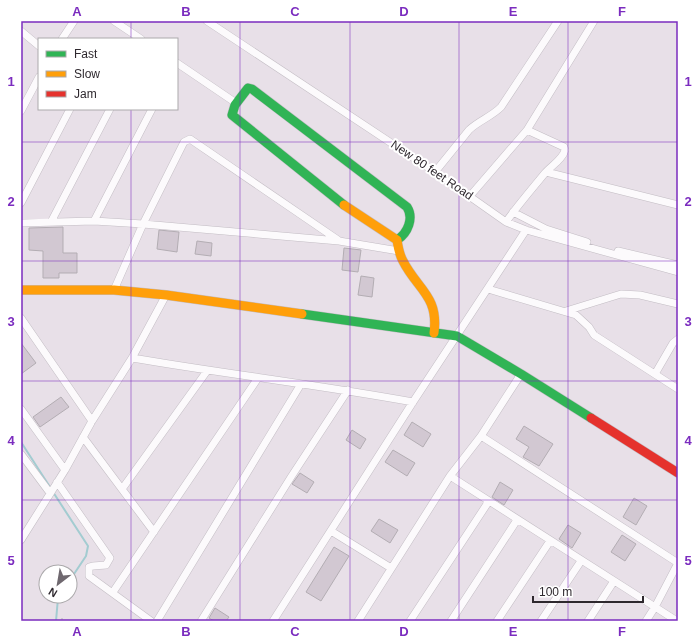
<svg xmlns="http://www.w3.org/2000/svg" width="699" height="642" font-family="Helvetica,sans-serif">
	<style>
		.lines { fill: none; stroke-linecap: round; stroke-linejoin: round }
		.stream { stroke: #a3ccd1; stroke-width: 2 }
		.building { fill: #d2c8d2; stroke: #b3adb3 }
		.street-casing { stroke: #c3bdc4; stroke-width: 8 }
		.fast-casing { stroke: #c3bdc4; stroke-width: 10 }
		.slow-casing { stroke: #c3bdc4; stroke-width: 10 }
		.jam-casing { stroke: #c3bdc4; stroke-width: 10 }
		.path { stroke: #c6c3c6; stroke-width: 1.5; stroke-dasharray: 3 3; stroke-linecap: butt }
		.street { stroke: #fcfafc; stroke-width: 7 }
		.fast { stroke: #30b455; stroke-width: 9 }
		.slow { stroke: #ff9f0a; stroke-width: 9 }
		.jam { stroke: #e5322d; stroke-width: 9 }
		.grid { fill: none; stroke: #7b2cbf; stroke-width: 1; stroke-opacity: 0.55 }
		.labels { text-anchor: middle; stroke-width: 4; stroke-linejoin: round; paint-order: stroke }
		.street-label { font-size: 12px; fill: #2e282e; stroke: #fff }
		.neatline { fill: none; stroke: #7b2cbf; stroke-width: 1.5 }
		.grid-label { font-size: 13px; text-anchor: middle; font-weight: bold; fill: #7b2cbf }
	</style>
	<rect width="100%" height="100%" fill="#e8e0e8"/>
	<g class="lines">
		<path class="stream" d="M21,442L50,487
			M53,492L88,546L86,556L70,580
			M56,621L58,598L59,596"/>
	</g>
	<path class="building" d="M63,227V253H77V273H59V278H43V251L29,250V228Z
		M159,230L179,232L177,252L157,249Z
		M197,241L212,243L211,256L195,254Z
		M344,248L361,250L358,272L342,270Z
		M361,276L374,278L372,297L358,295Z
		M21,343L36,363L21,374Z
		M61,397L69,407L40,427L33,417Z
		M412,422L431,434L423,447L404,435Z
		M524,426L553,444L539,466L523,457L529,447L516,439Z
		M352,430L366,439L360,449L346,440Z
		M393,450L415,463L407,476L385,462Z
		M300,473L314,482L307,493L292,484Z
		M500,482L513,490L504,505L492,497Z
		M634,498L647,506L636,525L623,517Z
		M379,519L398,530L390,543L371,531Z
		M568,525L581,533L572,548L559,539Z
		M622,535L636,544L625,561L611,552Z
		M334,547L349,556L321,601L306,592Z
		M215,608L229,617L226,621H214L209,618Z"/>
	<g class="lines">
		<defs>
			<path id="street" d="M114,21L141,39
				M207,21L435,172L506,222L526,230L678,272
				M21,31L39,46
				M62,39L74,21
				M177,63L236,103
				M21,111L39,77
				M435,172L469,130C478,121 491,117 501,107L558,21
				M546,172L678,205
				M470,196L527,130L594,21
				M21,203L70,109
				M513,212L546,229L587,242
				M94,221L152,109
				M51,222L110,109
				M506,222C518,205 532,189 545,173C551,166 563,159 565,150L564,147L527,130
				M21,223L94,221L143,224L339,241L399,251
				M618,251L678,265
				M488,289L576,315L589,327L594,335L678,389
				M114,290L143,224L184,142L190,139L338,240
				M566,311L621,294L640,295L678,304
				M21,318L92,421
				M132,358C226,374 320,385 413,402
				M655,374L673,343L678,339
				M21,409L65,470L21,540
				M481,436L678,563L655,607L646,621
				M83,437L154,532
				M21,454L50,493
				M65,470L92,421L132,358L166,295
				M450,476L677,621
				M57,482L110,558L106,565C100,566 95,565 89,567V576L151,621
				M122,489L207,371
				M331,531L391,568
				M113,592L258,378
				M157,621L301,384
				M201,621L291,477L348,390
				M273,621L413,402L526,230
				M358,621L450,476L481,436L521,374
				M410,621L489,501
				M451,621L517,520
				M497,621L550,541
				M541,621L581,561
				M588,621L614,581"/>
			<path id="fast" d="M344,205L232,115L235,105L248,88L252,89L407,207C414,218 408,233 397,240
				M302,314L457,336L521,374L591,418"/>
			<path id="slow" d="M344,205L397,240C398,247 399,254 403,261C417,289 439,296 434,333
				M21,290H114L166,295L302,314"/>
			<path id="jam" d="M591,418L678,473"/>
		</defs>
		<use href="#street" class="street-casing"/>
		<use href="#fast" class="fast-casing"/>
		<use href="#slow" class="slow-casing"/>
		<use href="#jam" class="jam-casing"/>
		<path class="path" d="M62,618V621"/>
		<use href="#street" class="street"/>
		<use href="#fast" class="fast"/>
		<use href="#slow" class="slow"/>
		<use href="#jam" class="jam"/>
	</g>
	<path class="grid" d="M131,21V39M240,21V621M350,21V621M459,21V621M568,21V621M131,109V621M21,142H678M21,261H678M21,381H678M21,500H678"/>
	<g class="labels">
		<g class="street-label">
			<text transform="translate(432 170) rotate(34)" y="4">New 80 feet Road</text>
		</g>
	</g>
	<rect width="699" height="642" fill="none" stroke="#ffffff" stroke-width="44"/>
	<rect x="38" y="38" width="140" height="72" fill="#ffffff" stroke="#aba9ab"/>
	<rect x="46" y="51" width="20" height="6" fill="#30b455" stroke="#aba9ab"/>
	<text x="74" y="58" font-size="12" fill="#2e282e">Fast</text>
	<rect x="46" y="71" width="20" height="6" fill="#ff9f0a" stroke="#aba9ab"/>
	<text x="74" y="78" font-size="12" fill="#2e282e">Slow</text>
	<rect x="46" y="91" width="20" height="6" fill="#e5322d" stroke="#aba9ab"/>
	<text x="74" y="98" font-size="12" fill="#2e282e">Jam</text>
	<g transform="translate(58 584) rotate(211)"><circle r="19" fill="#ffffff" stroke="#aba9ab"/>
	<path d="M0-3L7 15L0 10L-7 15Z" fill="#6f686f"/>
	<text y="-6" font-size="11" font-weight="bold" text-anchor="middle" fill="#2e282e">N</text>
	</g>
	<path d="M533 596v6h110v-6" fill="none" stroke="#2e282e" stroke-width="2"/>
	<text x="539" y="596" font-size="12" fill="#2e282e" stroke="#ffffff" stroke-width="3" paint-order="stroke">100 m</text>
	<rect x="22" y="22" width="655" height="598" class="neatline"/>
	<g class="grid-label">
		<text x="77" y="16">A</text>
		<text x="186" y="16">B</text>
		<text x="295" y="16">C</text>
		<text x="404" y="16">D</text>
		<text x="513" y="16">E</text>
		<text x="622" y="16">F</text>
		<text x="11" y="86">1</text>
		<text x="688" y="86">1</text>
		<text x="11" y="206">2</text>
		<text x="688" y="206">2</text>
		<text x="11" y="326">3</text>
		<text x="688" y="326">3</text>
		<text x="11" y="445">4</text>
		<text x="688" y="445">4</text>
		<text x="11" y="565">5</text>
		<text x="688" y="565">5</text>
		<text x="77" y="636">A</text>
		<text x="186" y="636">B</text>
		<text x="295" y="636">C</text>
		<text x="404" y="636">D</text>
		<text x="513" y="636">E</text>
		<text x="622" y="636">F</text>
	</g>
</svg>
